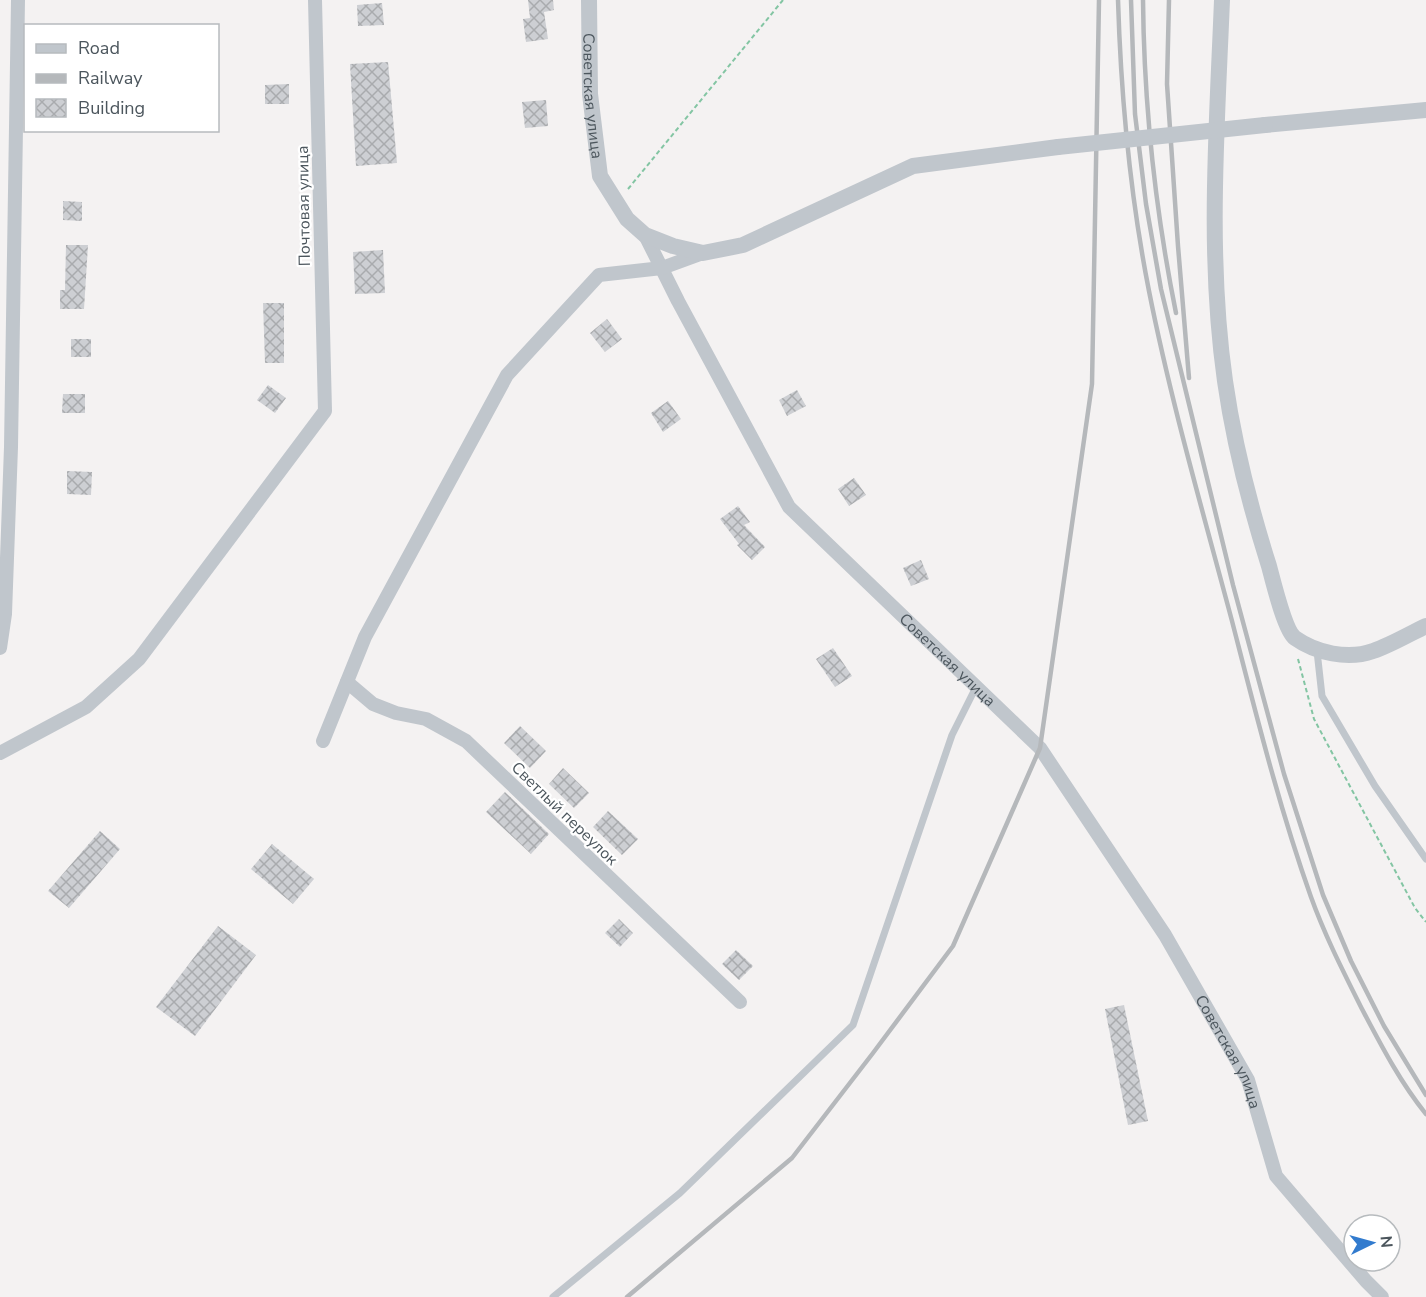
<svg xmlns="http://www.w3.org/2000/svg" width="1426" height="1297" font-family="'Nunito Sans',sans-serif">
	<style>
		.building { fill: url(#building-cross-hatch) }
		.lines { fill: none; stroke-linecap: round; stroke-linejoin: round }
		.path { stroke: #83c5a3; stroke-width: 2; stroke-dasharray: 4.5 3; stroke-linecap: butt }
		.service { stroke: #c0c6cc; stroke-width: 7 }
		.minor { stroke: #c0c6cc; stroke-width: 14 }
		.tertiary { stroke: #c0c6cc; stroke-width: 16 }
		.rail { stroke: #b5b8bb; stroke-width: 4.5 }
		.tertiary-bridge { stroke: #c0c6cc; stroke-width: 16 }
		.labels { text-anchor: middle; stroke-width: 4.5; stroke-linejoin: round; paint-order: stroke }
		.street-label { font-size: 16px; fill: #4c565d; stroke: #fff }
	</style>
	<defs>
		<pattern id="building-cross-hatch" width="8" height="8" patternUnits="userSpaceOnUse" patternTransform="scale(1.5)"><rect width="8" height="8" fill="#cdcfd3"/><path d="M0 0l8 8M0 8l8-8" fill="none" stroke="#a9abae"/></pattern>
	</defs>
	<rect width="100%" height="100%" fill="#f4f2f2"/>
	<path class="building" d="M528,0H553L554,10L544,12L548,39L526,42L523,19L530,18Z
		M382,3L384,25L358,26L357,5Z
		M388,62L397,163L356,166L350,64Z
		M289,84V104H265V85Z
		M546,100L548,126L525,128L522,102Z
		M63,201L82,202V221L63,220Z
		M66,245H88L84,309H60V290H65Z
		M383,250L385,293L355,294L353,252Z
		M263,303H284V363H265Z
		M607,319L622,339L605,352L590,333Z
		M71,339H91V357H71Z
		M268,385L286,398L275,413L257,400Z
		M797,390L806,406L787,416L779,400Z
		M63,394H85V413H62Z
		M668,401L681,419L663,432L651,413Z
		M67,471L92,472L91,495L67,494Z
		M854,478L866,495L849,506L838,489Z
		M738,506L750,522L744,525L765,547L752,560L737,545L739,544L720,519Z
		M921,560L929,579L911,586L903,568Z
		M833,648L852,676L835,687L816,659Z
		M520,726L546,751L530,768L504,743Z
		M563,768L589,793L574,808L549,784Z
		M505,792L549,834L531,854L486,812Z
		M608,811L638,839L622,855L593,827Z
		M100,831L120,849L69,908L48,891Z
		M272,844L314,879L293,904L251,869Z
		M619,919L633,933L620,947L605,933Z
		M218,926L256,955L195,1036L156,1007Z
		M736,950L753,966L739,980L722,964Z
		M1124,1005L1148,1121L1128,1125L1105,1009Z"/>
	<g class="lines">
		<path class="path" d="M628,189L783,0
			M1298,659L1314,719L1415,908L1426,922"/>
		<path class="service" d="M1317,651L1322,696L1375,786L1426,859
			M553,1297L680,1193L853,1025L952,735L976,687"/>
		<g class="minor">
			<path id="s1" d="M645,235L678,301L789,507L1040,748L1165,935L1248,1080L1276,1176L1366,1281L1382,1297"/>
			<path d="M0,648L5,614L11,447L18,0"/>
			<path d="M347,682L373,704L396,713L426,719L466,741L740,1002"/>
			<path d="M323,741L365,637L507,375L599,275L662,268L703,253"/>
			<path d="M0,753L86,707L139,659L325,411L315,0"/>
		</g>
		<g class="tertiary">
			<path id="s2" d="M589,0L590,94L600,176L627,219L645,235L673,246L703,253L743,245L913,166L1058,147"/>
			<path d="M1222,0C1217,126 1207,255 1225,381C1234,444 1250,506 1269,566C1273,581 1285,631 1295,638C1316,653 1348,660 1373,651C1391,645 1409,634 1426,626"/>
			<path d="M1265,125L1426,110"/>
		</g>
		<path class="rail" d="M1118,0C1121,98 1130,195 1149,291C1171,402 1203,512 1232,621C1256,714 1279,807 1311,897C1325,936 1344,973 1362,1009C1381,1045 1400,1082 1426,1114
			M1131,0L1135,114L1146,204L1161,289L1233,585L1284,774L1323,895L1351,961L1384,1026L1426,1095
			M1143,0C1144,105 1155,209 1176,313
			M1169,0L1167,84L1178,246L1189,378
			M627,1297L792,1158L873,1053L953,946L1040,748L1092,384L1099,0"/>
		<path class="tertiary-bridge" d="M1058,147L1265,125"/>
	</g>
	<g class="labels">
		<g class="street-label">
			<text dy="6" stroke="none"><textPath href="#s2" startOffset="96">Советская улица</textPath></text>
			<text transform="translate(303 206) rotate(-91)" y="6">Почтовая улица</text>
			<text dy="6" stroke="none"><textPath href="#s1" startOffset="528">Советская улица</textPath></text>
			<text transform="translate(565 813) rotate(44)" y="6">Светлый переулок</text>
			<text dy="6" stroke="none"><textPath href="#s1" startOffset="1014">Советская улица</textPath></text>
		</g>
	</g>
	<rect x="24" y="24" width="195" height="108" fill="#ffffff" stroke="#b7bbbe" stroke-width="1.5"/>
	<rect x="36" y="44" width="30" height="9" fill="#c0c6cc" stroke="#b7bbbe" stroke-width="1.5"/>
	<text x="78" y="54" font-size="18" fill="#4c565d">Road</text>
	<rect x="36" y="74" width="30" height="9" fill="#b5b8bb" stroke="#b7bbbe" stroke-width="1.5"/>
	<text x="78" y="84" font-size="18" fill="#4c565d">Railway</text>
	<rect x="36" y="99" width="30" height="18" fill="url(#building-cross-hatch)" stroke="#b7bbbe" stroke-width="1.5"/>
	<text x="78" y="114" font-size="18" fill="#4c565d">Building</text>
	<g transform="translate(1372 1243) rotate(85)"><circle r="28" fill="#ffffff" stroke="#b7bbbe" stroke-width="1.5"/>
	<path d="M0-4.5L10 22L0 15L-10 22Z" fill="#327bce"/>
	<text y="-9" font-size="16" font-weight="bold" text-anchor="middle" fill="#4c565d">N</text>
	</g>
</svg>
